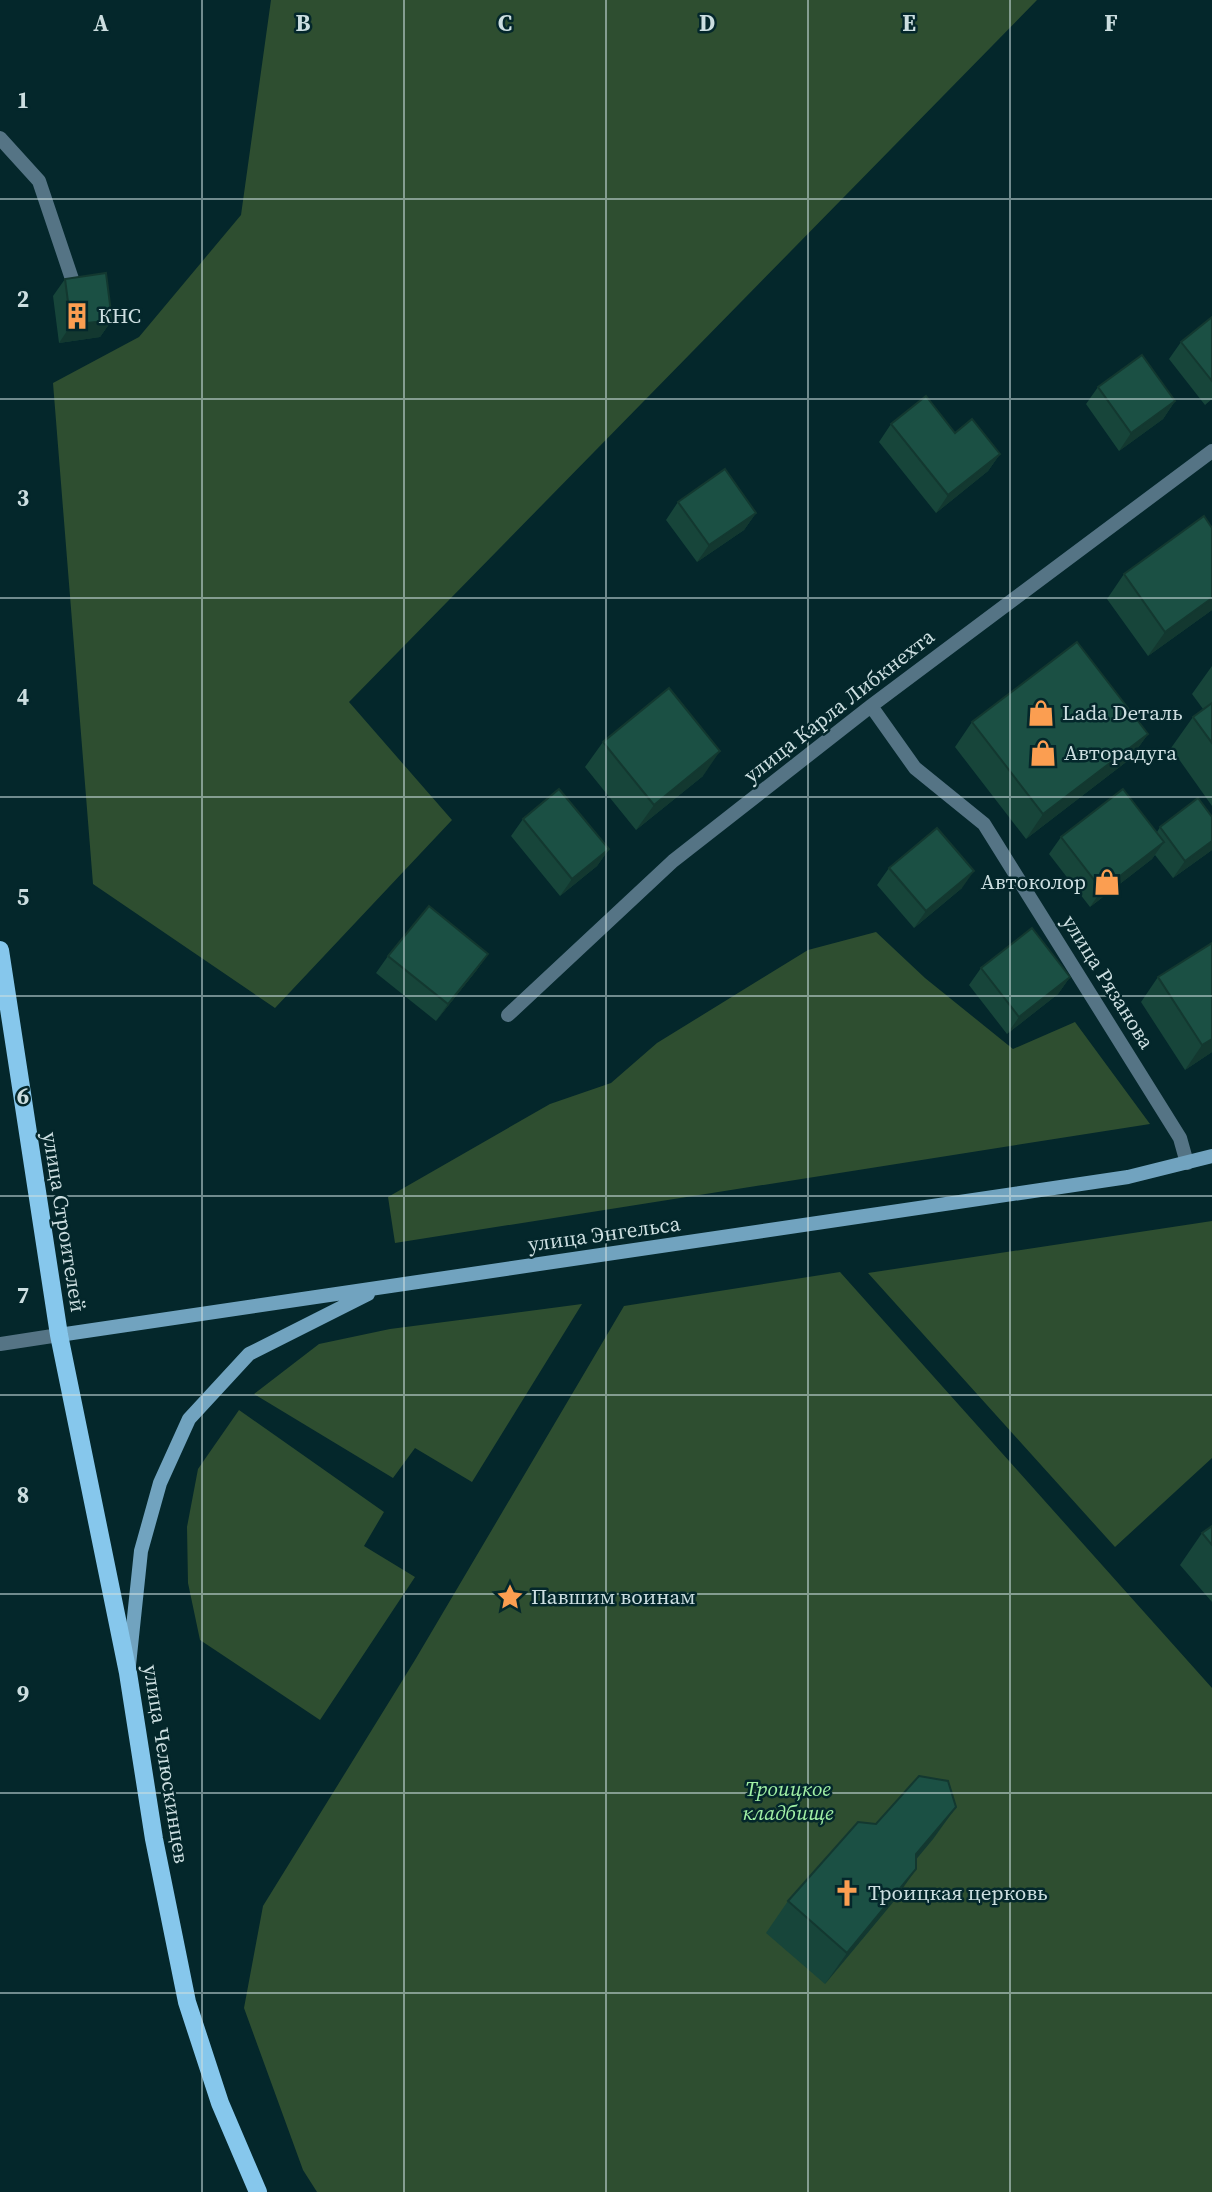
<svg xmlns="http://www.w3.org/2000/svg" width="1212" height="2192" font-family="'Source Serif 4',serif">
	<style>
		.green { fill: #2e4e30 }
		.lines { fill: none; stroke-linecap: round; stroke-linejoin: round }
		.service { stroke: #557485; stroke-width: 14 }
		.minor { stroke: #557485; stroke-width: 14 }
		.tertiary { stroke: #557485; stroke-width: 14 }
		.secondary { stroke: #71a3bf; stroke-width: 14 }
		.primary { stroke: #86c7ec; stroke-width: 18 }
		.wall { fill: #17453a }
		.shaded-wall { fill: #133830 }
		.building { fill: #1b5044; stroke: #133830; stroke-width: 2 }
		.grid { fill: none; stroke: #ccdee0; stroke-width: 2; stroke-opacity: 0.55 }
		.labels { text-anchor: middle; stroke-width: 5; stroke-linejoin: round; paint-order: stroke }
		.poi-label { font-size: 21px; fill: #ccdee0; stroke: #04272b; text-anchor: start }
		.street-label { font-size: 21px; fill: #ccdee0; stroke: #04272b }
		.park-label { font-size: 21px; font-style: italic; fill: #a1f1a6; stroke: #04272b }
		.grid-label { font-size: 23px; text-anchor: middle; font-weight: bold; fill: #ccdee0; stroke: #04272b; stroke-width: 5; stroke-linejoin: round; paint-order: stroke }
	</style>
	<rect width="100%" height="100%" fill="#04272b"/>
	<path class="green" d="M271,0H1037L349,702L452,820L275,1008L93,884L53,383L139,337L241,215Z
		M876,932L925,978L1013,1049L1075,1022L1150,1124L395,1243L388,1197L550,1104L611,1083L657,1043L808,950Z
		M1212,1221V1458L1115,1547L868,1273Z
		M840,1272L1212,1688V2192H317L303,2170L244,2008L263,1906L415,1660L624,1306Z
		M582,1304L472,1482L415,1448L393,1478L254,1394L319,1344L390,1329Z
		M239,1410L384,1512L364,1546L415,1577L320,1720L200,1640L188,1583L187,1527L198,1469Z"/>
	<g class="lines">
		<path class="service" d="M0,138L39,181L72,279"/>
		<path class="minor" d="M871,706L915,768L984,824L1180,1138L1187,1163
			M508,1015L673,861L871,706L1212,451"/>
		<path class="tertiary" d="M0,1344L59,1335"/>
		<path class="secondary" d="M59,1335L1128,1177L1212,1156
			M129,1665L141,1551L160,1483L189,1419L249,1354L368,1294"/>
		<path class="primary" d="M0,950L59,1335L128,1673L154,1839L187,2002L220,2103L258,2192"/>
	</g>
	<path class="wall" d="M65,279L112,320L100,337L59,343L53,296Z
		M1212,317V399L1205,405L1169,359L1181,342Z
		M1098,387L1175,401L1163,419L1119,451L1086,404Z
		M891,424L1000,454L988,471L936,513L879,442Z
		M678,502L756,513L744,530L697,562L666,520Z
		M1212,528V610L1148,656L1107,599L1124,574Z
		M1212,666V806L1171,748L1193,717L1203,709L1192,694Z
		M972,722L1148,734L1130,759L1026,839L955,747Z
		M603,742L703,776L636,830L585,767Z
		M523,819L609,849L597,866L560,896L511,836Z
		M1160,827L1212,850L1173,878L1155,855L1152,859L1090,907L1049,854L1061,837L1157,832Z
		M889,868L962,888L914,928L877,885Z
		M488,954L476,971L436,1021L376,973L388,956Z
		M981,968L1070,977L1058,994L1007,1034L969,985Z
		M1158,977L1212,1052L1185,1070L1141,1002Z
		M1212,1526V1602L1180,1565L1202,1533Z
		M956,1807L933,1839L916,1859L894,1901L825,1984L766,1933L788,1901L876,1824Z"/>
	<path class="shaded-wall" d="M112,320L100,337L59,343L71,325Z
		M1175,401L1163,419L1119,451L1131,433Z
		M1000,454L988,471L936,513L948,495Z
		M756,513L744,530L697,562L709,545Z
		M1212,598V610L1148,656L1165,632Z
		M1148,734L1130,759L1026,839L1043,814Z
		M720,751L703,776L636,830L654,805Z
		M1212,841V850L1173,878L1185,861Z
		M1164,842L1152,859L1090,907L1102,890Z
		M609,849L597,866L560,896L572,879Z
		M974,871L962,888L914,928L926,911Z
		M488,954L476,971L436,1021L448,1004Z
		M1070,977L1058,994L1007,1034L1019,1017Z
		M1212,1039V1052L1185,1070L1202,1045Z
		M956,1807L933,1839L894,1886L916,1854Z
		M916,1869L894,1901L825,1984L847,1953Z"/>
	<path class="building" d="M106,273L112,320L71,325L65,279Z
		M1212,317V381L1181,342Z
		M1142,355L1175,401L1131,433L1098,387Z
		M926,396L955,433L972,419L1000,454L948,495L891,424Z
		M725,469L756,513L709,545L678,502Z
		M1204,516L1212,528V598L1165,632L1124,574Z
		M1077,642L1148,734L1043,814L972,722Z
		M669,688L720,751L654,805L603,742Z
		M1212,703V743L1193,717Z
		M559,789L609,849L572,879L523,819Z
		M1123,789L1164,842L1102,890L1061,837Z
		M1198,798L1212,817V841L1185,861L1160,827Z
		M937,828L974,871L926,911L889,868Z
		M429,906L488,954L448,1004L388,956Z
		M1032,928L1070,977L1019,1017L981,968Z
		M1212,943V1039L1202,1045L1158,977Z
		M1212,1526V1545L1202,1533Z
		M919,1776L948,1781L956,1807L916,1854V1869L847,1953L788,1901L858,1822L876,1824Z"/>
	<path class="grid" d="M202,0V2192M404,0V2192M606,0V2192M808,0V2192M1010,0V2192M0,199H1212M0,399H1212M0,598H1212M0,797H1212M0,996H1212M0,1196H1212M0,1395H1212M0,1594H1212M0,1793H1212M0,1993H1212"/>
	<defs>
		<symbol id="building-bare" viewBox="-9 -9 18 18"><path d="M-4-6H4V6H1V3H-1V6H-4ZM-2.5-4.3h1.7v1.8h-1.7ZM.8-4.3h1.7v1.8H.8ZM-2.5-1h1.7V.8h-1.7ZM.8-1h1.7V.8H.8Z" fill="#fb9e51" stroke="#04272b" stroke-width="2.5" paint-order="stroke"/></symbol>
		<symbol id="shop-bare" viewBox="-9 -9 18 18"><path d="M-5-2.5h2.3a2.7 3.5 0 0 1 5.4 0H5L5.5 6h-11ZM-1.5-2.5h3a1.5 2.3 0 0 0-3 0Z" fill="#fb9e51" stroke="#04272b" stroke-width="2.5" paint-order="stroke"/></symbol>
		<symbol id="sight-bare" viewBox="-9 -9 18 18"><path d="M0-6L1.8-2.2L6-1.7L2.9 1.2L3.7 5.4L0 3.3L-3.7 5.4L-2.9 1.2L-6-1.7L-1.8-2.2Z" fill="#fb9e51" stroke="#04272b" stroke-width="2.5" paint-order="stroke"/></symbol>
		<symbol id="church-bare" viewBox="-9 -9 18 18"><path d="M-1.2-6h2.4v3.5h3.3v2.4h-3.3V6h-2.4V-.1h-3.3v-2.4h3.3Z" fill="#fb9e51" stroke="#04272b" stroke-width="2.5" paint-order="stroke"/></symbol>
	</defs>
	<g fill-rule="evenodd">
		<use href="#building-bare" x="58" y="297" width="38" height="38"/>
		<use href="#shop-bare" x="1022" y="694" width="38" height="38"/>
		<use href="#shop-bare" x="1024" y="734" width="38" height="38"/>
		<use href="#shop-bare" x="1088" y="863" width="38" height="38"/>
		<use href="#sight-bare" x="491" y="1578" width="38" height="38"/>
		<use href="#church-bare" x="828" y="1874" width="38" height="38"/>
	</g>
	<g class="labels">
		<g class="poi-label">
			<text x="98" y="323">КНС</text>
			<text x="1062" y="720">Lada Dеталь</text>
			<text x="1064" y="760">Авторадуга</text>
			<text x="1086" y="889" text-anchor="end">Автоколор</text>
			<text x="531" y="1604">Павшим воинам</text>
			<text x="868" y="1900">Троицкая церковь</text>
		</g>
		<g class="street-label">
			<text transform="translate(839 706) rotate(-38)" y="7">улица Карла Либкнехта</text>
			<text transform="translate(1108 982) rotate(58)" y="7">улица Рязанова</text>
			<text transform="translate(64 1222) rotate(81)" y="7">улица Строителей</text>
			<text transform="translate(604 1234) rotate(-8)" y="7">улица Энгельса</text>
			<text transform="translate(166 1764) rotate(81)" y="7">улица Челюскинцев</text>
		</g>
		<g class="park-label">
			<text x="788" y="1796">Троицкое<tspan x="788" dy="24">кладбище</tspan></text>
		</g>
	</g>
	<g class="grid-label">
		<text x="101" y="31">A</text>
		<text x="303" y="31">B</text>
		<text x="505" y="31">C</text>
		<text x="707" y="31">D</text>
		<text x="909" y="31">E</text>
		<text x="1111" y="31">F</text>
		<text x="23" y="108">1</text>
		<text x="23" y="307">2</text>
		<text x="23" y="506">3</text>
		<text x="23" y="705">4</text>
		<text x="23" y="905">5</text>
		<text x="23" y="1104">6</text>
		<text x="23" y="1303">7</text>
		<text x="23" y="1503">8</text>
		<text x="23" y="1702">9</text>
	</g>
</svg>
